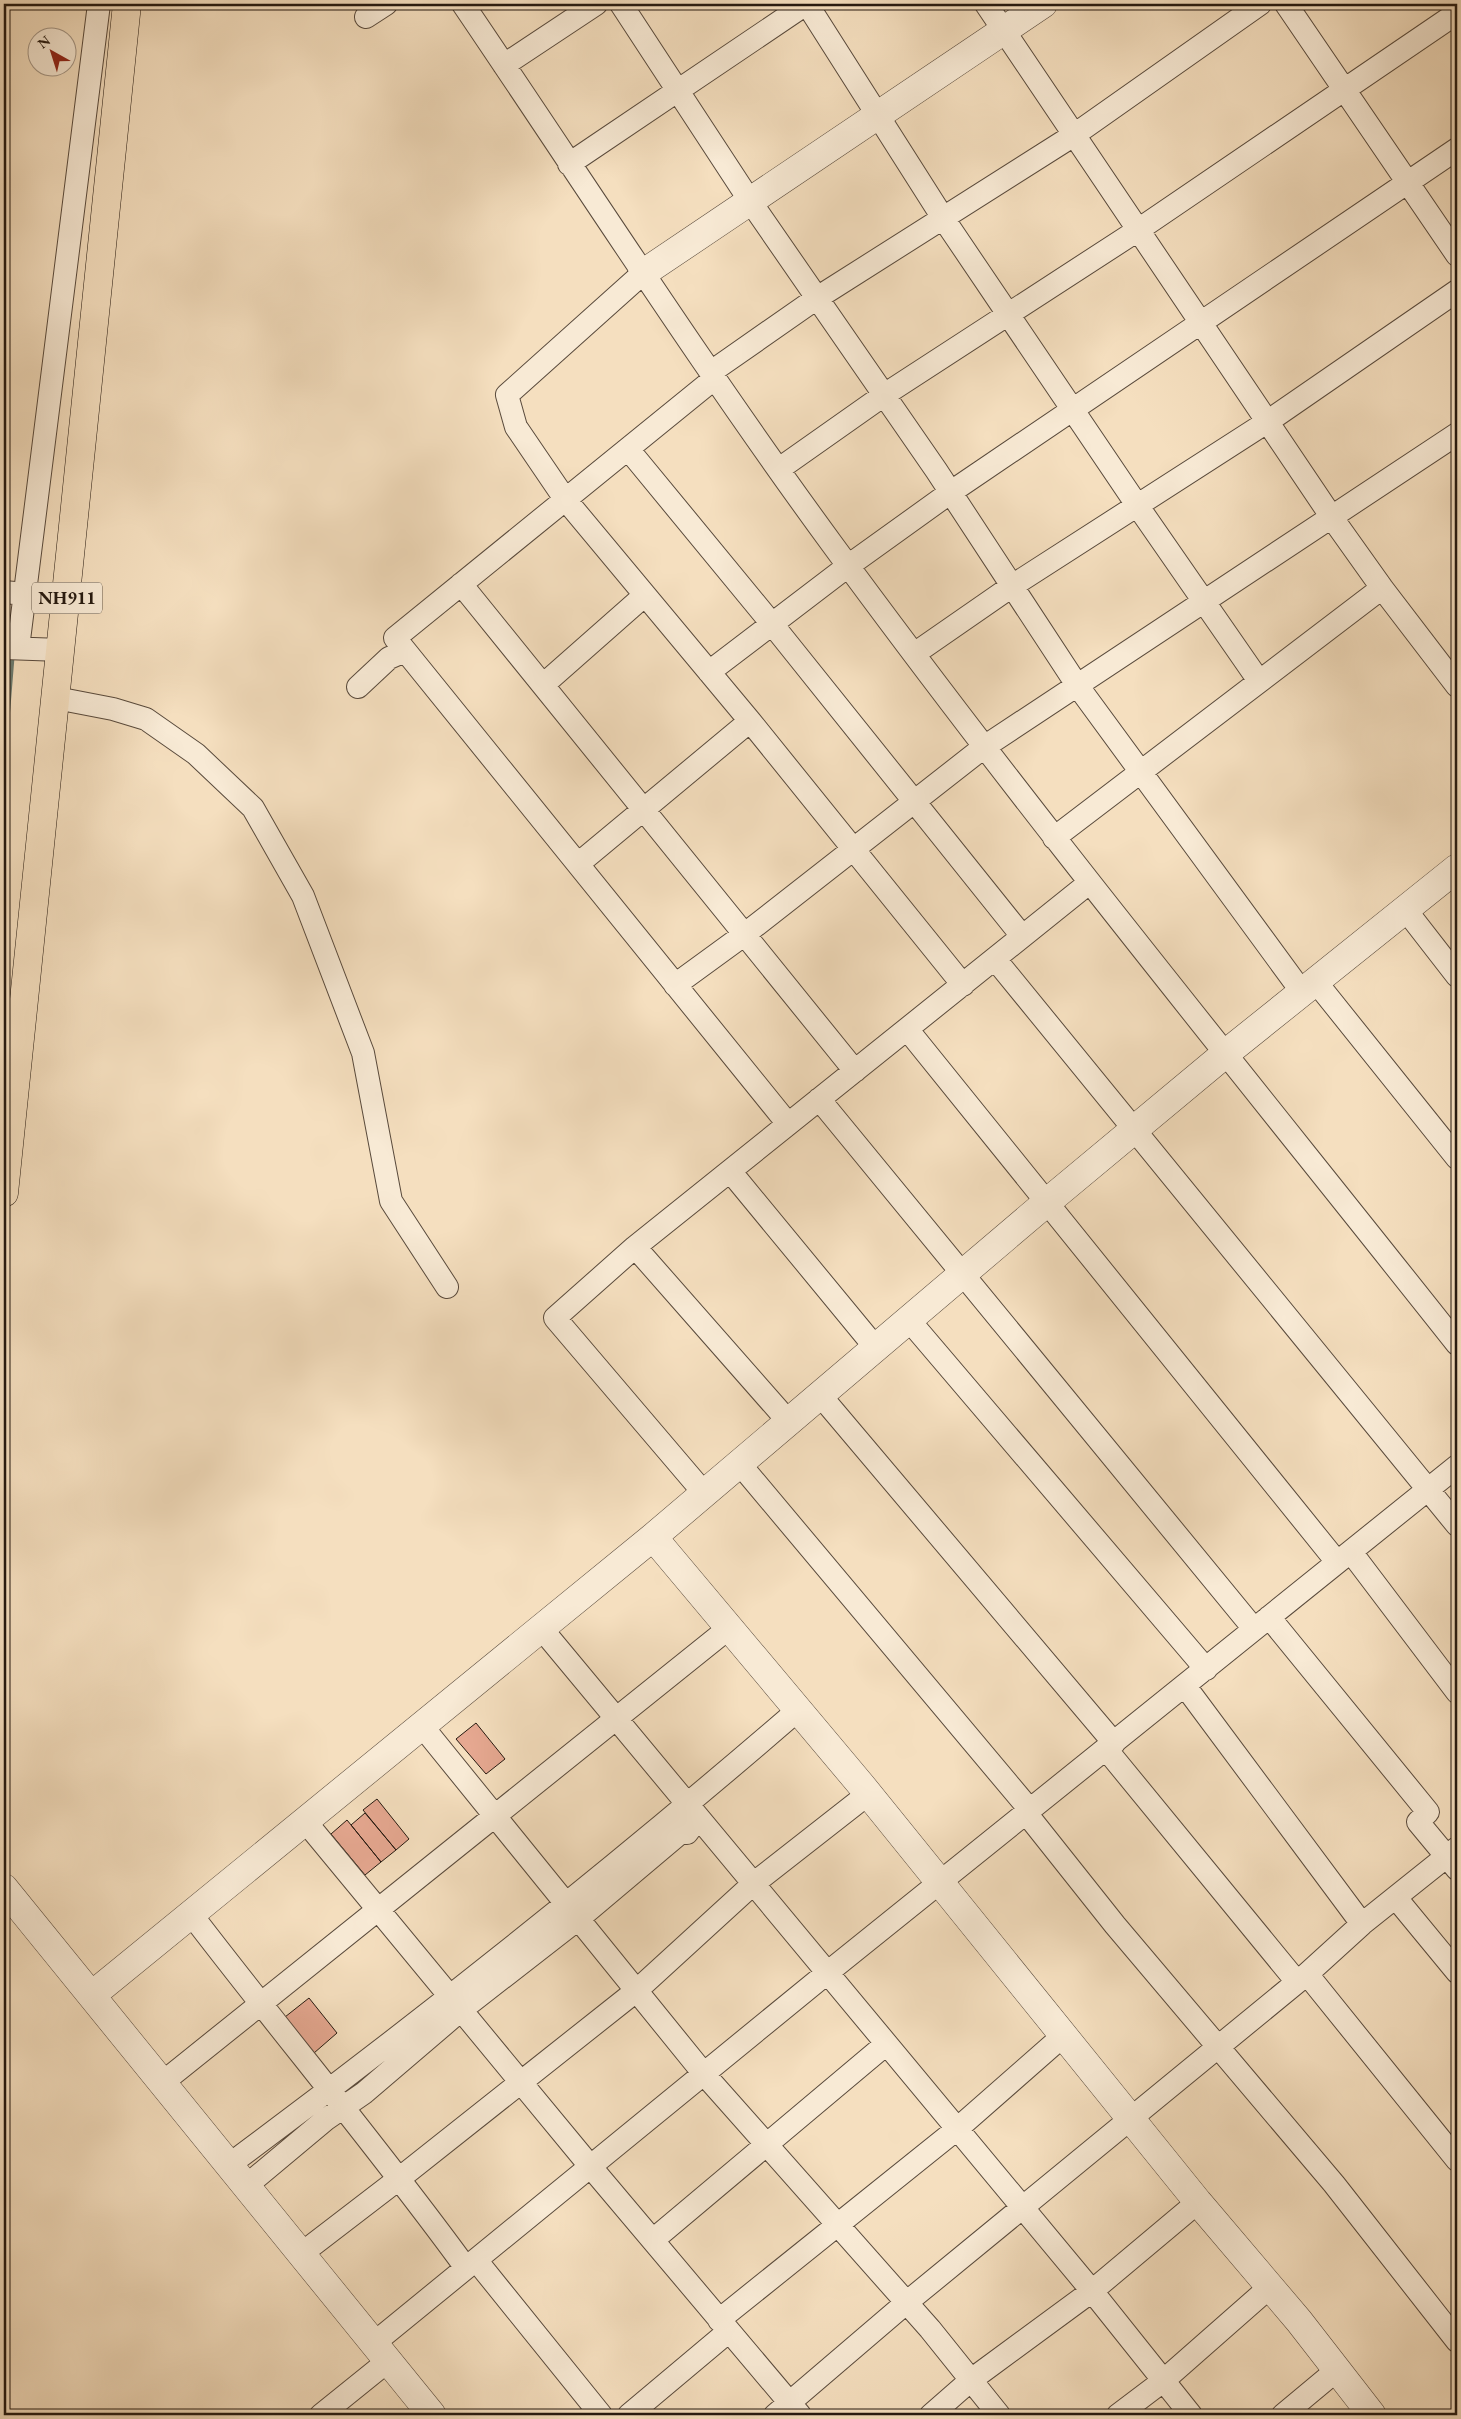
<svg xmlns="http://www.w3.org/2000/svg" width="1461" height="2419" font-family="'EB Garamond',serif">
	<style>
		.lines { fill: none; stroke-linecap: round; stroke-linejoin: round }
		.stream { stroke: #6c7b6f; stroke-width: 5.5 }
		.building { fill: #e6a891; stroke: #251910 }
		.minor-casing { stroke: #594a3c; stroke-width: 24 }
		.tertiary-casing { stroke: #594a3c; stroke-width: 29 }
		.trunk-casing { stroke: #251910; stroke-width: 29 }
		.minor { stroke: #f8ead5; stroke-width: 22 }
		.tertiary { stroke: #f8ead5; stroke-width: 28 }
		.trunk { stroke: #f5dfbf; stroke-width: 28 }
		.labels { text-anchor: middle; stroke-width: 4; stroke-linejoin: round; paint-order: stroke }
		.shield { fill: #f8ead5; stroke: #64584b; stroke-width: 1 }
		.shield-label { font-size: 18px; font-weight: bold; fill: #251910 }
	</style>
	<rect width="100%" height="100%" fill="#f5dfbf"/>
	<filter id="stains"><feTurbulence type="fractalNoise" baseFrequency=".004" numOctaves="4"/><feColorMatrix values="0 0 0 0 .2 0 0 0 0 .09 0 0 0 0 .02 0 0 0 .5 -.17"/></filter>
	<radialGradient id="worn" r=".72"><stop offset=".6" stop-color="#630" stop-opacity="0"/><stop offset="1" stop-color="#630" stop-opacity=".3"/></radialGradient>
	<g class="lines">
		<path class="stream" d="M4,753L12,654"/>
	</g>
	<path class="building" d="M476,1723L505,1759L486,1774L456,1739Z
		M377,1799L409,1839L396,1850L363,1810Z
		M365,1813L396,1850L381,1862L351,1825Z
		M347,1820L381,1862L365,1875L331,1834Z
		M309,1998L337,2033L314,2053L285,2017Z"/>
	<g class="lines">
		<defs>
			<path id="minor" d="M463,4C585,184 703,368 832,544C1032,817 1247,1079 1457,1344
				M621,4L750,201L936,470L1077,685L1302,992
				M807,4L943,218L1137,505L1259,681
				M986,4L1335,522L1382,588L1457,686
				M1286,4L1457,255
				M366,17L386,4
				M504,65L596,4
				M569,164L806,4
				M642,274L507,395L516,427L565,499L750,721L963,985
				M711,372L817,298L1074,135L1260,4
				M715,378L395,638L788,1124
				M628,449L772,624L1022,936
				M779,469L884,395L1138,230L1457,13
				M461,584L855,1071
				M4,592L25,594
				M5,648L61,650
				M18,648L99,4
				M914,654L1012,586L1267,422L1457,291
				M709,672L848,566L951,492L1457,149
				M543,685L645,595
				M358,687L389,658L405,651
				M56,698L113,709L146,719L196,754L253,808L303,896L363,1053L391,1201L447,1287
				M1054,838L1382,588
				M578,864L750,721
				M1405,909L1457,976
				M995,959L1457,1525
				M1316,982L1457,1158
				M675,985L745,934L984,747L1457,434
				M907,1029L1337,1562
				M819,1099L1254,1629
				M730,1171L875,1347
				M635,1247L788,1421
				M908,1319L1206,1669
				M820,1395L1114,1743
				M739,1463L1030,1810
				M704,1493L555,1318L635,1247L1089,883
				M1351,1552L1457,1692
				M1269,1617L1428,1812L1418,1822L1457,1869
				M541,1628L1092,2291L1191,2415
				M1185,1686L1362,1924
				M422,1726L704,2074L930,2329L999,2415
				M1106,1749L1297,1982
				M1026,1813L1115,1925L1334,2184L1457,2341
				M305,1821L590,2166L800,2415
				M1396,1898L1457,1972
				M191,1914C282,2033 378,2147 466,2268
				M1307,1974L1362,1924L1457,1848
				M162,2083L729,1628
				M229,2165C424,2020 614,1869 798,1710
				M246,2186L325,2120L364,2093L461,2010L578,1919L680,1833H687L698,1818
				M653,2240L885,2045
				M301,2254L400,2178L636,1991L753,1884L868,1794
				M476,2260L601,2415
				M719,2320L957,2129L1064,2035
				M373,2344L827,1973L1457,1466
				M321,2415L388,2361
				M629,2415L729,2331
				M775,2415L906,2303L1307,1974L1457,2160
				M931,2415L971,2380L1092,2291L1198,2202
				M1118,2415L1163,2381L1271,2286
				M1283,2415L1337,2370"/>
			<path id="tertiary" d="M642,274L1043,4
				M653,1537L862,1786L1198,2202L1299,2321L1372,2415
				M4,1888L432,2415
				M92,1995L653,1537L1046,1203L1225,1054L1457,868"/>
			<path id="trunk" d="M4,1193L127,4"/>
		</defs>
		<use href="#minor" class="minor-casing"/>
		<use href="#tertiary" class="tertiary-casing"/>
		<use href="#trunk" class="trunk-casing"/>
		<use href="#minor" class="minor"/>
		<use href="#tertiary" class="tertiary"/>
		<use href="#trunk" class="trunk"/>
	</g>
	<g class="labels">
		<rect class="shield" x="32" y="582.5" width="70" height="31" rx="4"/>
		<g class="shield-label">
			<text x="67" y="604">NH911</text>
		</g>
	</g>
	<rect width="1461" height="2419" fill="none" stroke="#f5dfbf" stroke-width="20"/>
	<rect x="5" y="5" width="1451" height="2409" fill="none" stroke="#251910" stroke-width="2.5"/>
	<rect x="10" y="10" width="1441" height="2399" fill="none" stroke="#251910"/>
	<g transform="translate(52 52) rotate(321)"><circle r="24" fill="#f8ead5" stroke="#a49686"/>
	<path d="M0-4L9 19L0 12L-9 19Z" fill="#8f2418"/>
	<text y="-8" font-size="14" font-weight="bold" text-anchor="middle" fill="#251910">N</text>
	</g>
	<rect width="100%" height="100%" filter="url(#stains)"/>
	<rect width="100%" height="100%" fill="url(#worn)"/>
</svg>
